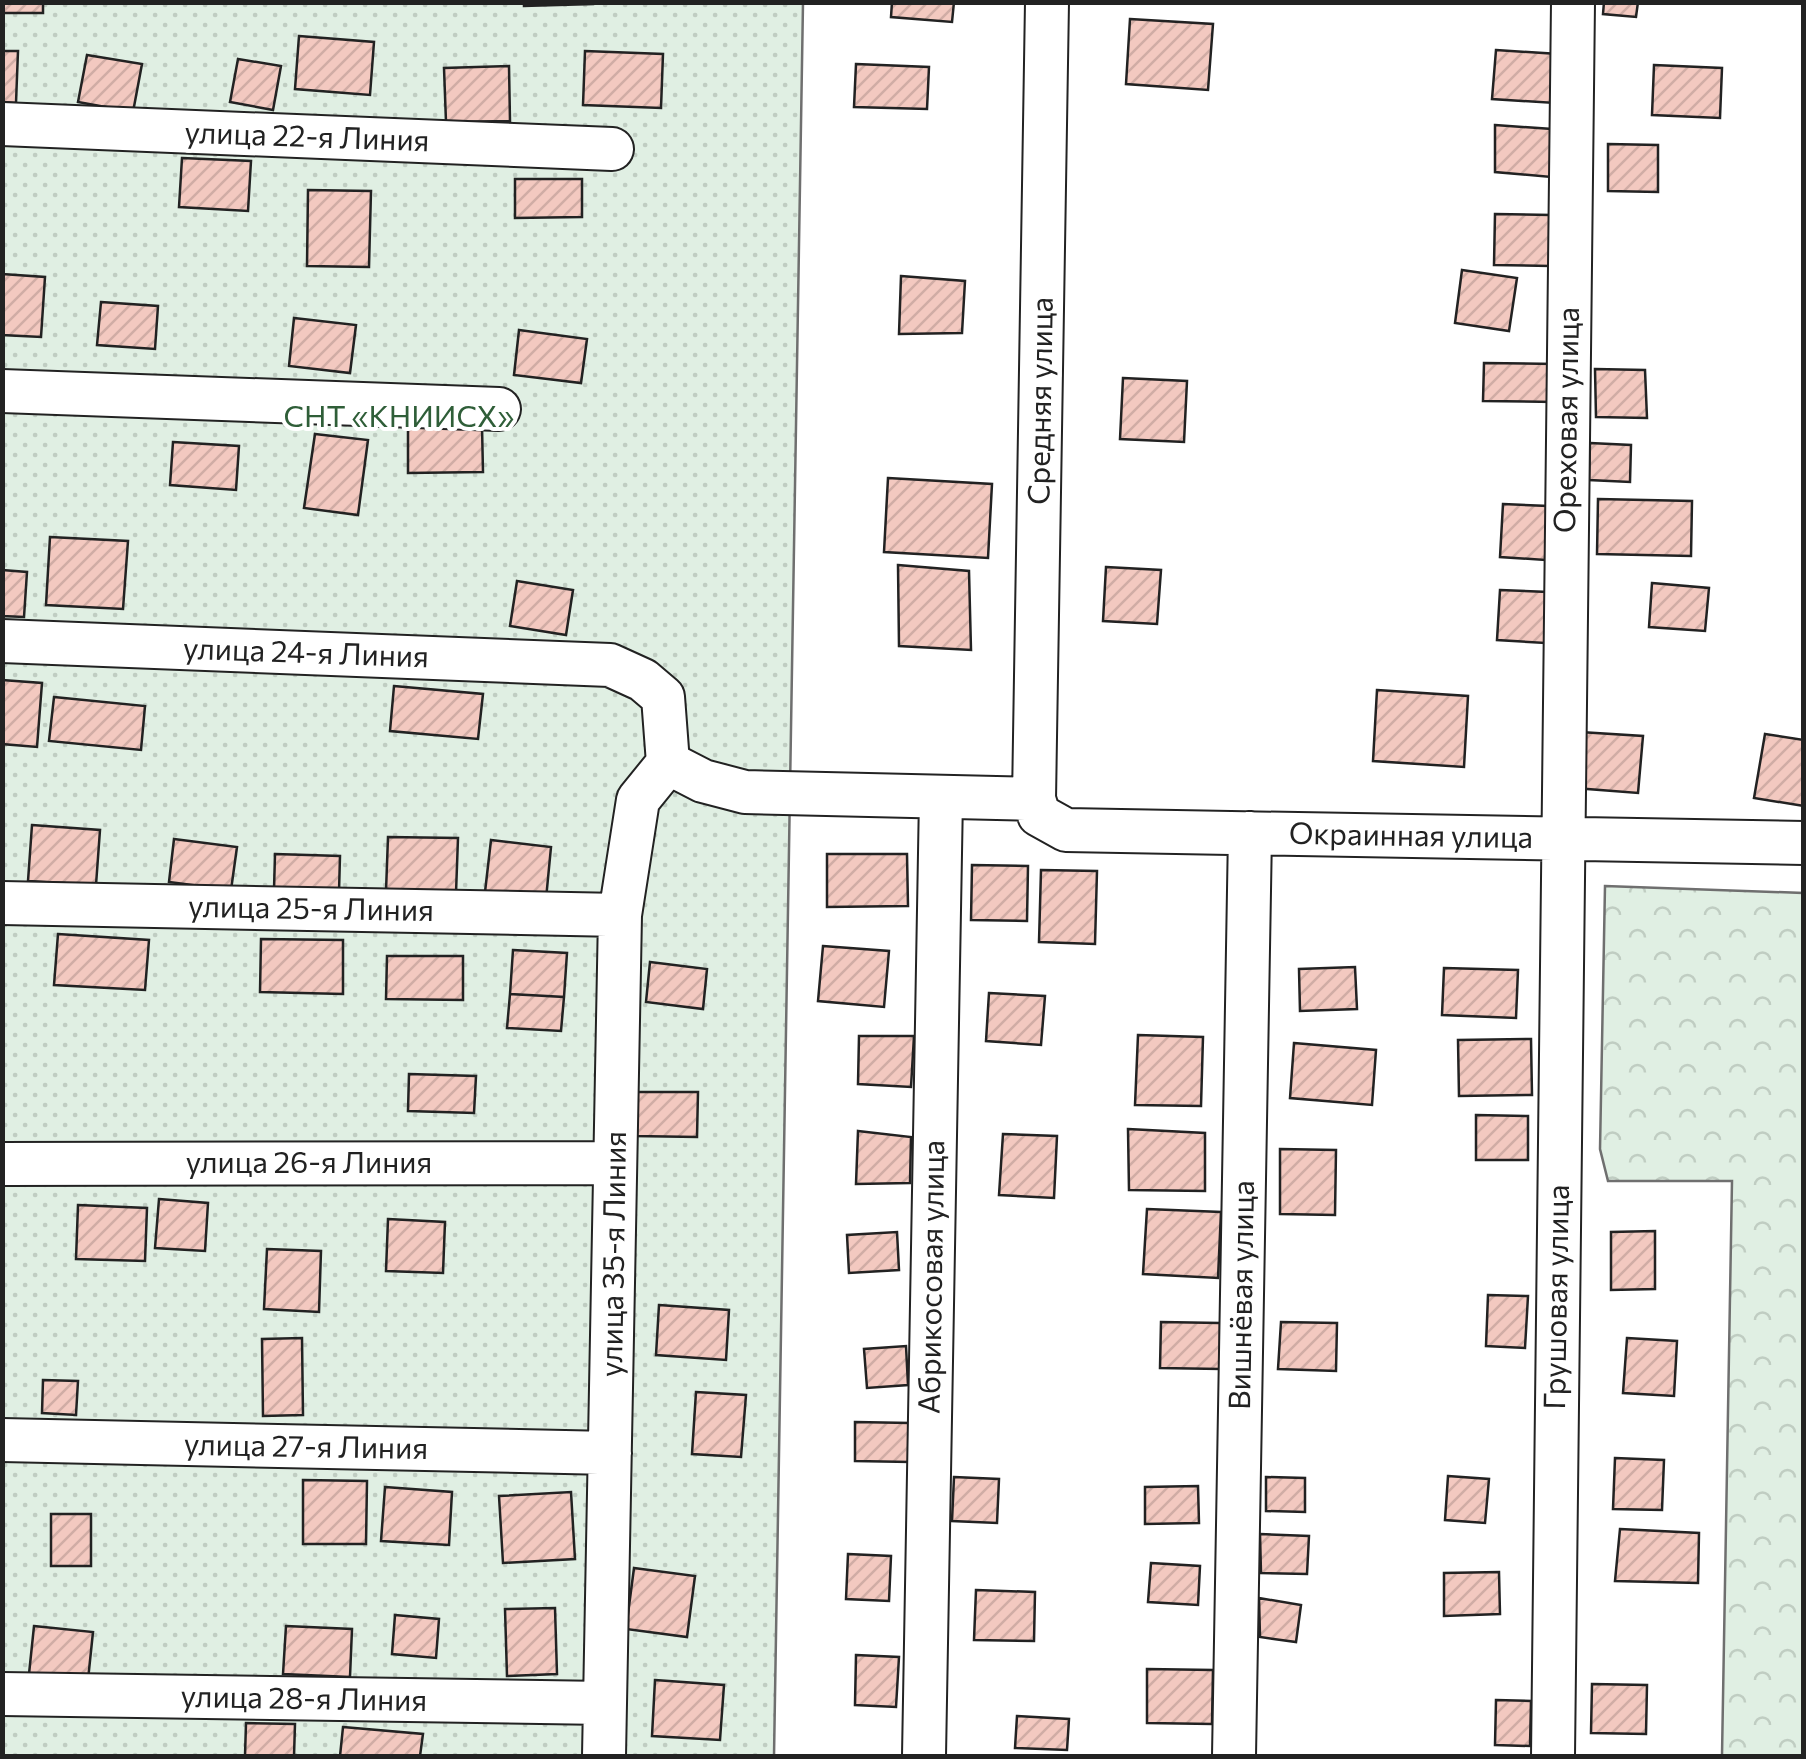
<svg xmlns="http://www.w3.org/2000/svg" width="1806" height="1759" font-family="Commissioner,sans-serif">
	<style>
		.park { fill: url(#park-crowns); stroke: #6f6f6f; stroke-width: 2.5 }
		.garden { fill: url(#garden-dots); stroke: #6f6f6f; stroke-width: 2.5 }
		.building { fill: url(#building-hatch); stroke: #222; stroke-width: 2.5 }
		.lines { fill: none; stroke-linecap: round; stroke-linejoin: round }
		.minor-casing { stroke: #222; stroke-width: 46 }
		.minor { stroke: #fff; stroke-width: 42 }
		.labels { text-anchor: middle; stroke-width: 8; stroke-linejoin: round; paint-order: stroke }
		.street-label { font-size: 30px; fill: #222; stroke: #fff }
		.park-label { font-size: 30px; fill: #2f5e38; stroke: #fff }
	</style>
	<defs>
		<pattern id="park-crowns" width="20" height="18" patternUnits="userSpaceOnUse" patternTransform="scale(2.5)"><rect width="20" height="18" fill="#e0efe3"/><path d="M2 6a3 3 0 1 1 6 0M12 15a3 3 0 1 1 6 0" fill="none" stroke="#c0cdc2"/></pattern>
		<pattern id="garden-dots" width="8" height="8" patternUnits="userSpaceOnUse" patternTransform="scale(2.5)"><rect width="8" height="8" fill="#e0efe3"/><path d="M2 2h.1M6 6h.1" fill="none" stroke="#c0cdc2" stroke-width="1.8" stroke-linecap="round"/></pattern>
		<pattern id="building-hatch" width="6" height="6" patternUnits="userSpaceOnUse" patternTransform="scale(2.5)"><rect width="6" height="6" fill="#f3c9c0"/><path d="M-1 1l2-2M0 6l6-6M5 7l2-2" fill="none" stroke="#d0aca5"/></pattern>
	</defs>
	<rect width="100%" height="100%" fill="#fff"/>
	<path class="park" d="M1605,886L1803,893V1756H1722L1732,1181H1608L1600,1149Z"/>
	<path class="garden" d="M3,3H803L774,1756H3Z"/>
	<path class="building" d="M2,2H43V13H2Z
		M524,2H593V4L524,6Z
		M892,2H954L952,22L891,17Z
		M1604,2H1638L1636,17L1603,14Z
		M1130,19L1213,24L1208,90L1126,84Z
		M299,36L374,42L370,95L295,89Z
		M1496,50L1558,54L1555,103L1492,99Z
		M2,51H18L16,103L2,102Z
		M585,51L663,54L661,108L583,105Z
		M87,55L142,64L133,112L78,102Z
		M238,59L281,66L273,110L230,102Z
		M856,64L929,67L927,109L854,107Z
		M1654,65L1722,68L1720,118L1652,115Z
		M509,66L510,121L446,122L444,68Z
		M1495,125L1566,130L1562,178L1495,172Z
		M1608,144L1658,145V192L1608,191Z
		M182,158L251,161L248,211L179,207Z
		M515,179H582V217L515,218Z
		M308,190L371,191L369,267L307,266Z
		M1495,214L1551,215L1550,266L1494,265Z
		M1462,270L1517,278L1509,331L1455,323Z
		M2,274L45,277L41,337L2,335Z
		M901,276L965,281L962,333L899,334Z
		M101,302L158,306L155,349L97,345Z
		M294,318L356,325L350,373L289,366Z
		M519,330L587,339L581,383L514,375Z
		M1484,363L1556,364L1555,402L1483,401Z
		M1595,369L1645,370L1647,418L1596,417Z
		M1123,378L1187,381L1184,442L1120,439Z
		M482,426L483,472L408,473V427Z
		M315,434L368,440L358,515L304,508Z
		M173,442L239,446L236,490L170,485Z
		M1590,443L1631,445L1630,482L1589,480Z
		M888,478L992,484L988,558L884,552Z
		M1598,499L1692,501L1691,556L1597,554Z
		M1503,504L1548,506L1545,560L1500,557Z
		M50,537L128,541L123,609L46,605Z
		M898,565L969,571L971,650L899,646Z
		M1106,567L1161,570L1157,624L1103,621Z
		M2,570L27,572L24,617L2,616Z
		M517,581L573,590L566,635L510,626Z
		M1652,583L1709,588L1705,631L1649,627Z
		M1500,590L1548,592L1545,643L1497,640Z
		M2,680L42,683L37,747L2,744Z
		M394,686L483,694L478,739L390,731Z
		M1377,690L1468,696L1464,767L1373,761Z
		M54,697L145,706L141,750L49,741Z
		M1580,732L1643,736L1638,793L1575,788Z
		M1765,734L1804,740V806L1754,798Z
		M32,825L100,830L96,885L28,881Z
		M388,837L458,838L456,893L386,891Z
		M174,839L237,847L231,890L169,882Z
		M491,840L551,847L546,899L485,892Z
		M275,854L340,856L339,892L274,890Z
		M827,854H907L908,906L827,907Z
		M972,865L1028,866L1027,921L971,920Z
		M1041,870L1097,871L1095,944L1039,942Z
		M58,934L149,940L145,990L54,985Z
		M261,939L343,940V994L260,992Z
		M823,946L889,951L884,1007L818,1001Z
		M513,950L567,953L564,997L510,994Z
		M387,956H463V1000L386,999Z
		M650,962L707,969L703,1009L646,1002Z
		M1355,967L1357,1009L1300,1011L1299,969Z
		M1444,968L1518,970L1516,1018L1442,1015Z
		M989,993L1045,996L1041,1045L986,1041Z
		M510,994L564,997L561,1031L507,1028Z
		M1138,1035L1203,1037L1201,1106L1135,1105Z
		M859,1036H914L911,1087L858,1084Z
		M1531,1039L1532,1095L1459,1096L1458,1040Z
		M1294,1043L1376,1050L1372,1105L1290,1098Z
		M409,1074L476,1076L474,1113L408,1111Z
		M635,1092H698L697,1137L634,1136Z
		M1476,1115L1528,1116V1160H1476Z
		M1128,1129L1205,1133V1191L1129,1190Z
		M858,1131L911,1137L910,1183L856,1184Z
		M1003,1134L1057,1136L1054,1198L999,1195Z
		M1280,1149L1336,1150L1335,1215L1280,1214Z
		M159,1199L208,1203L205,1251L155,1248Z
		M78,1205L147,1208L145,1261L76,1259Z
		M1147,1209L1221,1212L1218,1278L1143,1274Z
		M388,1219L445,1222L443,1273L386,1271Z
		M1655,1231V1289L1611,1290V1232Z
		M897,1232L899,1270L849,1273L847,1235Z
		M267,1249L321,1251L319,1312L264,1309Z
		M1488,1295L1528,1296L1525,1348L1486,1346Z
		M659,1305L729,1310L726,1360L656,1355Z
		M1161,1322L1220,1323V1369L1160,1368Z
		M1281,1322L1337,1323L1336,1371L1278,1369Z
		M302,1338L303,1415L263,1416L262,1339Z
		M1627,1338L1677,1341L1674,1396L1623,1393Z
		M906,1346L908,1385L867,1388L864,1349Z
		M43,1380L78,1381L76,1415L42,1413Z
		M696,1392L746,1395L741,1457L692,1454Z
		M855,1422L910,1423V1462L855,1461Z
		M1615,1458L1664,1460L1662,1510L1613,1509Z
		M1448,1476L1489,1479L1485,1523L1445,1520Z
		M954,1477L999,1479L997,1523L952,1521Z
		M1266,1477L1305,1478V1512L1266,1511Z
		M303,1480L367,1481L366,1544H303Z
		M1198,1486L1199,1523L1145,1524V1487Z
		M385,1487L452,1492L449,1545L381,1541Z
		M571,1492L575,1559L503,1563L499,1496Z
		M51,1514H91V1566H51Z
		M1620,1529L1699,1533L1698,1583L1615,1581Z
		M1260,1534L1309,1536L1307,1574L1261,1573Z
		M848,1554L891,1556L889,1601L846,1599Z
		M1151,1563L1200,1566L1198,1605L1148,1602Z
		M634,1568L695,1576L687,1637L626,1629Z
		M1499,1572L1500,1614L1444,1616V1573Z
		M976,1590L1035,1592L1034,1641L974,1640Z
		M1259,1598L1301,1605L1296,1642L1260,1637Z
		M555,1608L557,1674L507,1676L505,1609Z
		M395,1615L439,1619L436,1658L392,1654Z
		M34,1626L93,1632L88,1680L29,1674Z
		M286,1626L352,1629L350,1677L283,1674Z
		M856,1655L899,1657L896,1707L855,1705Z
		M1147,1669L1213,1670L1212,1724L1147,1723Z
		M655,1680L724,1685L720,1740L652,1736Z
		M1592,1684L1647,1685L1646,1734L1591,1733Z
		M1496,1700L1531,1701L1530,1746L1495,1745Z
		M1017,1716L1069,1719L1067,1750L1015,1748Z
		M246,1723L295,1724L294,1756H245Z
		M343,1727L423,1734L420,1756H340Z"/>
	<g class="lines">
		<defs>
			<path id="minor" d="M1047,2L1034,799L1039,815L1066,830L1804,843
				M2,124L612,149
				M2,391L499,409
				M2,641L610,665L643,680L663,697L668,763L703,781L745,792L1034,799
				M2,903L620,915
				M2,1164L615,1163
				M2,1440L610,1453
				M2,1694L605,1703
				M604,1756L620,915L638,800L668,763
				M924,1756L941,797
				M1234,1756L1250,833
				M1553,1756L1573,2"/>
		</defs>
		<use href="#minor" class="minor-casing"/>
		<use href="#minor" class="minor"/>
	</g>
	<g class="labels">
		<g class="street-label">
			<text transform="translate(307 137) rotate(2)" y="10">улица 22-я Линия</text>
			<text transform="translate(1041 401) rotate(-89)" y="10">Средняя улица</text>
			<text transform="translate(1567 420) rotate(-89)" y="10">Ореховая улица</text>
			<text transform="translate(306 653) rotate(2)" y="10">улица 24-я Линия</text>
			<text transform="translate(1411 836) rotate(1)" y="10">Окраинная улица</text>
			<text transform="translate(311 909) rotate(1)" y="10">улица 25-я Линия</text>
			<text x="309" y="1173">улица 26-я Линия</text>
			<text transform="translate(614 1254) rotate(-89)" y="10">улица 35-я Линия</text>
			<text transform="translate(932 1277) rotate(-89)" y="10">Абрикосовая улица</text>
			<text transform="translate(1242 1295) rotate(-89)" y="10">Вишнёвая улица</text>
			<text transform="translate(1557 1297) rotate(-89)" y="10">Грушовая улица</text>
			<text transform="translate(306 1447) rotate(1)" y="10">улица 27-я Линия</text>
			<text transform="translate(304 1699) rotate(1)" y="10">улица 28-я Линия</text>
		</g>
		<g class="park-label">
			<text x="399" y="427">СНТ «КНИИСХ»</text>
		</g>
	</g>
	<rect width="1806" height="1759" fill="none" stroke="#222222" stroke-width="10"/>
</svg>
